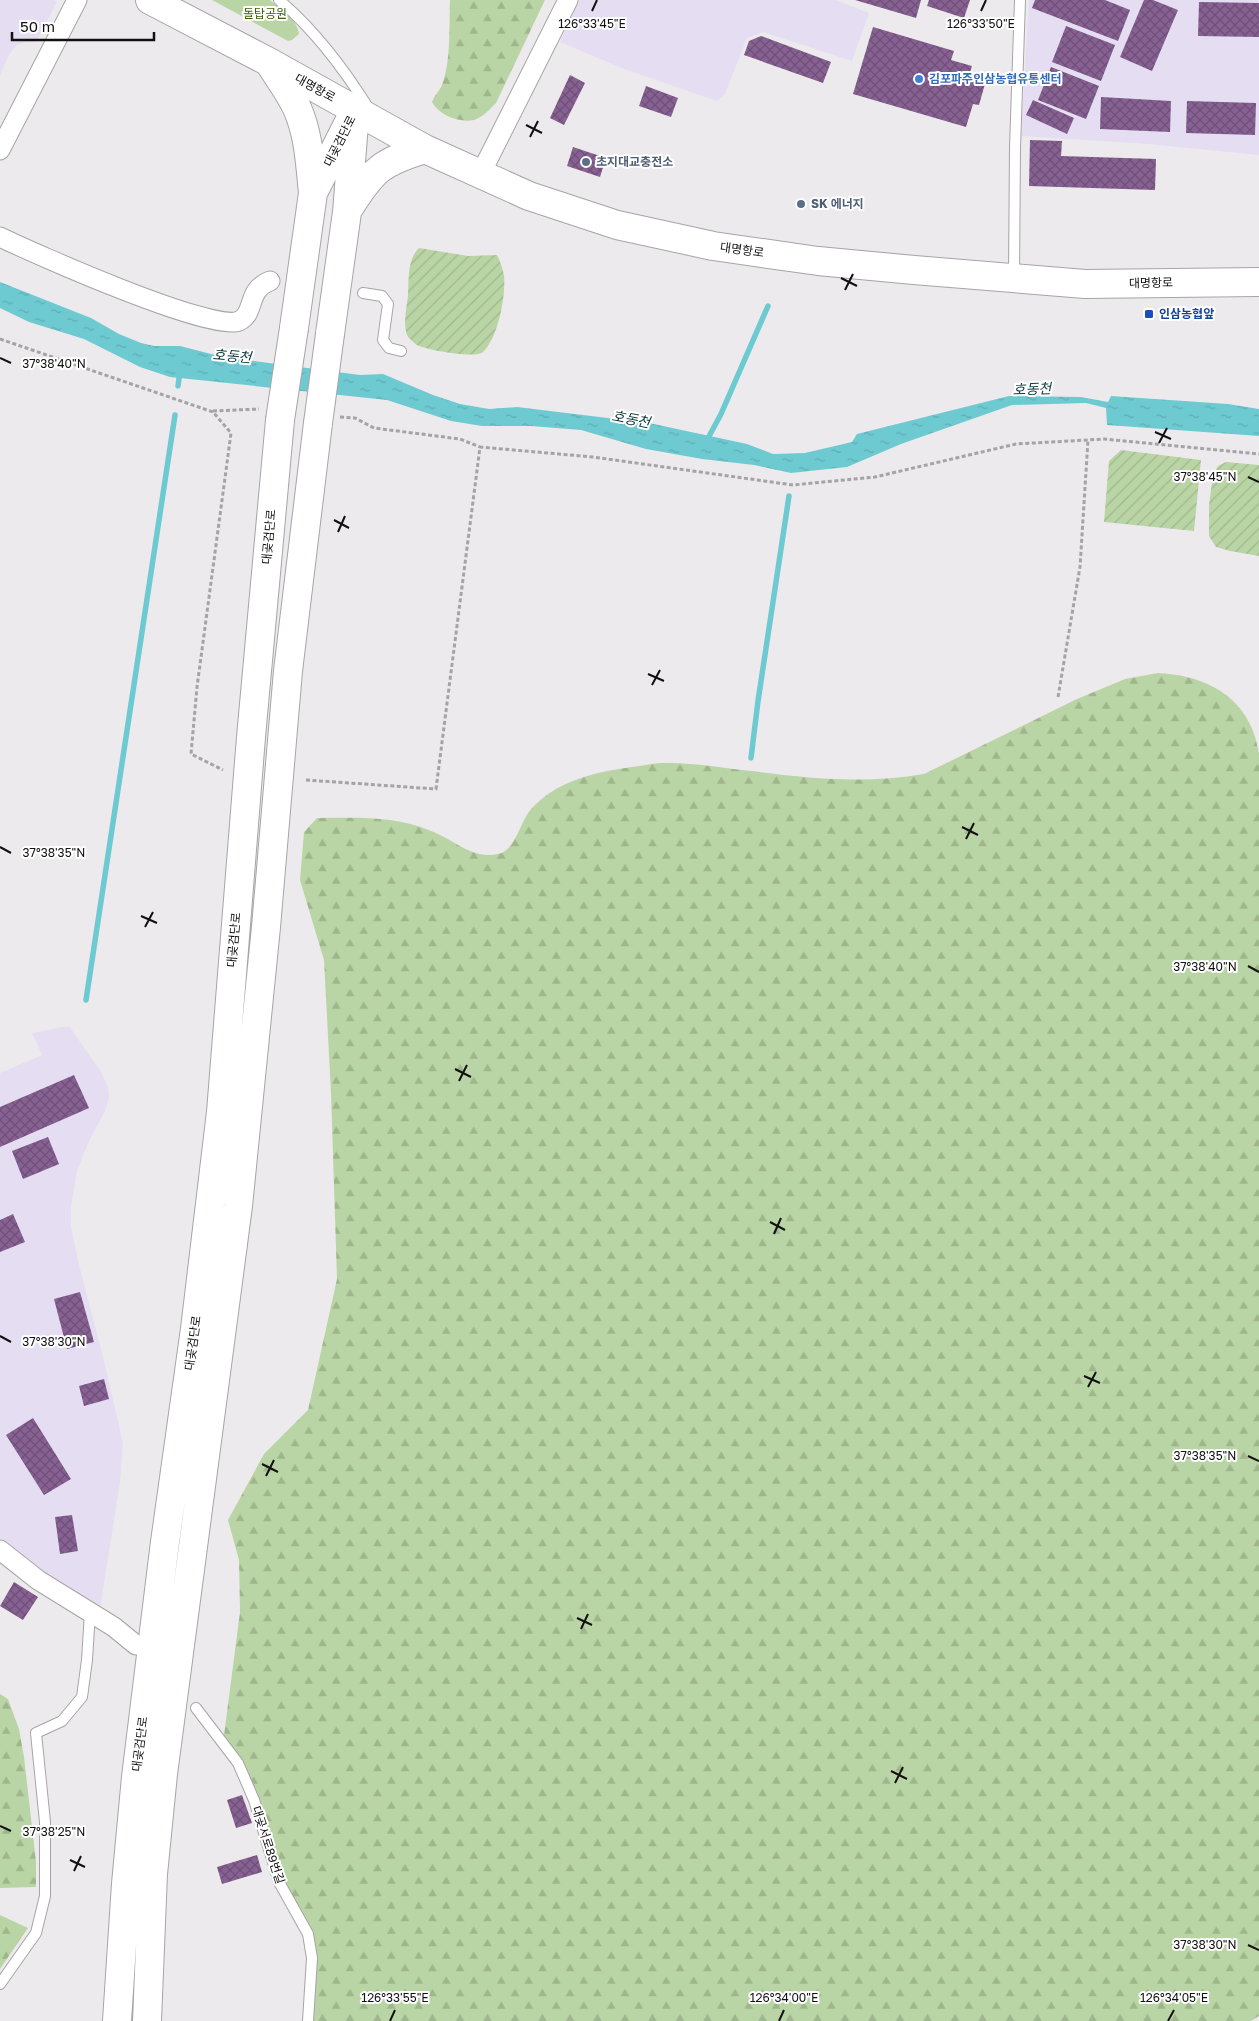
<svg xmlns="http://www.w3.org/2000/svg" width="1259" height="2021" font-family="'Golos Text','Noto Sans KR',sans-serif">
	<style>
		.industrial { fill: #e5ddf2 }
		.forest { fill: url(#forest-firs) }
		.park { fill: #bad5a5 }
		.garden { fill: url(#garden-furrows) }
		.water { fill: url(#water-ripples) }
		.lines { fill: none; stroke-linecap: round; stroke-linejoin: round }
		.stream { stroke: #6ecad1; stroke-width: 5.5 }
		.building { fill: url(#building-cross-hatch) }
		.service-casing { stroke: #a7a4a7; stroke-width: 12 }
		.minor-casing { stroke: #a7a4a7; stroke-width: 21 }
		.secondary-casing { stroke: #a7a4a7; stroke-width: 30 }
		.path { stroke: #a5a3a5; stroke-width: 3; stroke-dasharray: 4 2.5; stroke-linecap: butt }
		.service { stroke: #fff; stroke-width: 10 }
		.minor { stroke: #fff; stroke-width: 19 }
		.secondary { stroke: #fff; stroke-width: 28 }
		.secondary-bridge-casing { stroke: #a7a4a7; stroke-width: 30; stroke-linecap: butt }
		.secondary-bridge { stroke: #fff; stroke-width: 28 }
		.ticks { fill: none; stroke: #121112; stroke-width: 2 }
		.shop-dot { fill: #3f7fe0; stroke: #fff; stroke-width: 2 }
		.service-dot { fill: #5c6f8a; stroke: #fff; stroke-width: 2 }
		.transit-dot { fill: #1a4fb4; stroke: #fff; stroke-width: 2 }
		.labels { text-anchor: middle; stroke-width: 4; stroke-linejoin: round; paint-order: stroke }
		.park-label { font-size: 12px; fill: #3a6007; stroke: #fff }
		.shop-label { font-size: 12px; font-weight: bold; fill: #366cbe; stroke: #fff; text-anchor: start }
		.street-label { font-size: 12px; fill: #121112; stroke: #fff }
		.service-label { font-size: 12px; font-weight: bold; fill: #4e5e75; stroke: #fff; text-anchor: start }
		.transit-label { font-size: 12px; font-weight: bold; fill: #164399; stroke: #fff; text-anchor: start }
		.water-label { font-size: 14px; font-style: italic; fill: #0c393d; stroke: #fff }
		.ticks-label { font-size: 12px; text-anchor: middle; fill: #121112; stroke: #fff; stroke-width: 4; stroke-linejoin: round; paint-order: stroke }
	</style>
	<defs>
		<pattern id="forest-firs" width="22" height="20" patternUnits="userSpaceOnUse" patternTransform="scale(1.25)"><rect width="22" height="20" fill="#bad5a5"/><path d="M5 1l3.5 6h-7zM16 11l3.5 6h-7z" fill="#9fb68d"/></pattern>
		<pattern id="garden-furrows" width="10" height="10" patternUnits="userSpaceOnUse" patternTransform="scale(1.25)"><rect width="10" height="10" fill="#bad5a5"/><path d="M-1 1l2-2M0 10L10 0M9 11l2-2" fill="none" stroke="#9fb68d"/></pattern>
		<pattern id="water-ripples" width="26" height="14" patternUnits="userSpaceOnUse" patternTransform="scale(1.25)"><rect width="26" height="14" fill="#6ecad1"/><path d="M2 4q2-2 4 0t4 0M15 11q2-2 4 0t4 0" fill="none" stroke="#5eacb2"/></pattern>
		<pattern id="building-cross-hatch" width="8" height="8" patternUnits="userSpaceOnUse" patternTransform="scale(1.25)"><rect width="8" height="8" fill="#886193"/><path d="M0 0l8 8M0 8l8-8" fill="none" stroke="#6e4f77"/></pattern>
	</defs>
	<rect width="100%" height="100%" fill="#edeaed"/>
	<path class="industrial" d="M0,0H53L57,2L36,42H26L17,45L10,53L0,75Z
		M579,0H836L869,13L852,61L763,32L747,38L725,94L717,101L624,69L560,42Z
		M1029,0H1259V155L1148,144L1021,136Z
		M69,1026L101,1072L108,1087L109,1098L105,1111L89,1141L77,1171L71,1206V1227L79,1265L103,1357L123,1443L120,1482L100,1609L39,1573L0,1541V1073L42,1055L32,1033Z"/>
	<path class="forest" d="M450,0H545L496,103C489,110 483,117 474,120C459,123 439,115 432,102C435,94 441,90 443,82C451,59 449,24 450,0Z
		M1158,673C1198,675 1237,690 1253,731C1256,738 1257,746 1259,753V2016L1251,2021H308V1934L279,1882L254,1800L223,1743L240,1612L239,1560L228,1520L264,1454L308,1410L337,1279L331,1093L324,960L300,880L304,832L317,818C361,818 401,815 442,836C460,845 476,859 498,854C517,850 520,819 533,807C559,780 596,772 632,767C642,766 652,763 662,763C692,762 722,768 752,771C809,779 867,784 924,774L1077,699L1125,679Z
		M0,1694L8,1699L19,1729L24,1757L36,1862V1887L0,1888Z
		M0,1915L28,1928L0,1969Z"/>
	<path class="park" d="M212,0H270C280,9 298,20 299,34L292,40L288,41Z"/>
	<path class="garden" d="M419,248L468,256L497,255C500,261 503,269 504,276C506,296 498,338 483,352C476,359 426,350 417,345C414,343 410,339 408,337C402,326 407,307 408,295C409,279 407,260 419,248Z
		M1121,450L1201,460L1194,531L1104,522L1109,461Z
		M1226,462L1259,465V556L1230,551L1216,547L1209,536V505L1213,475L1218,466Z"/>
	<path class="water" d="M0,282L91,318L119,334L141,343L154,346H180L223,357L360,375L383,374L433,395L460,404L489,409L517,407L649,423L747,444L773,454L805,453L852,442L857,434L1009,396L1081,397L1108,402L1111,396L1228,404L1259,409V436L1107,425L1106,408L1086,403L1012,405L901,444L847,467L791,473L754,465L702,459L646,449L581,430L531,426H482L451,421L387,400L170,377L140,367L84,339L29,322L0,308Z"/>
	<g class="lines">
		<path class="stream" d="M178,386L180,371
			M707,440L721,414L768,306
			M751,758L758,701L789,496
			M86,1000L175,415"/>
	</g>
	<path class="building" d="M855,0H921L916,18Z
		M929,0H970L964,18L927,6Z
		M1035,0H1105L1130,10L1118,41L1032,8Z
		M1144,0H1153L1178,10L1152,71L1120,57Z
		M1199,2L1259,3V37L1198,36Z
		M1066,26L1115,45L1101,81L1052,62Z
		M873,27L954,51L951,60L972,66L970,72L982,76L980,83L985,84L979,105L973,104L966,127L853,94Z
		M761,36L831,62L823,83L744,55L749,41Z
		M1051,67L1099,86L1086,119L1038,100Z
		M570,75L585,83L564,125L550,118Z
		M646,86L678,98L671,117L639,106Z
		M1101,97L1171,101L1170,132L1100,129Z
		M1033,100L1074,118L1067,134L1026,115Z
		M1187,101L1256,103L1255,135L1186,133Z
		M1030,140L1062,141L1061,156L1156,159L1155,190L1029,186Z
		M573,147L606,158L600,177L567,166Z
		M74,1075L89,1108L0,1147V1107Z
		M48,1137L59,1164L23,1179L12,1151Z
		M13,1214L25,1242L0,1252V1220Z
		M80,1292L94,1342L67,1349L54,1299Z
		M104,1379L109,1399L84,1406L79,1386Z
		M33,1418L71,1479L44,1495L6,1435Z
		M72,1515L78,1551L60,1554L55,1517Z
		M14,1582L38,1597L23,1620L0,1606Z
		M242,1795L252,1823L236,1828L227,1800Z
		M257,1855L262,1872L222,1884L217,1867Z"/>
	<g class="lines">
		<defs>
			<path id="service" d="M279,0C316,31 344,69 369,109
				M1014,277L1015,148L1020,0
				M363,293L382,296L388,304L383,340L389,348L401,351
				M196,1708L238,1763L254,1800L279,1882L308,1934L312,1958L308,2021
				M0,1984L36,1933L45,1896V1822L36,1733L62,1721L82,1697L87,1660L90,1612"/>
			<path id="minor" d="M0,150L77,0
				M480,175L568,0
				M0,237C33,253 213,333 239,321C256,313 246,290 270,281
				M0,1550L38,1580L114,1627L136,1645"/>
			<path id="secondary" d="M150,0L269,62L425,149L529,196L617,225L713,246L818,261L914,270L1085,284L1259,282
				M270,64C279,78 290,93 297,108C309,135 310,164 313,193
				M349,208C373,170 381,162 425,149
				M294,328L313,193L355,110
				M330,334L347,212L354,124
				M117,2021L126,1884L136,1777L165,1542L195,1329L221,1112L251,737L280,420
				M147,2021L153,1874L163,1774L238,1206L266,927L288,671L318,423"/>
		</defs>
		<use href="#service" class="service-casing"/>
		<use href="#minor" class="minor-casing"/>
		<use href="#secondary" class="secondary-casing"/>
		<path class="path" d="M0,339L213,412L231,433L197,687L191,754L223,770
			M213,411L259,409
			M340,417L355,418L374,428L460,439L480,447
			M1058,697L1080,567L1088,440
			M306,780L436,789L480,447L593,457L793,485L875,477L1016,444L1104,439L1259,454"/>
		<use href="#service" class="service"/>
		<use href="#minor" class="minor"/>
		<use href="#secondary" class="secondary"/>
		<defs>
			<path id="secondary-bridge" d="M280,420L294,328
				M318,423L330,334"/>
		</defs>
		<use href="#secondary-bridge" class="secondary-bridge-casing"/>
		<use href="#secondary-bridge" class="secondary-bridge"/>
	</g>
	<path class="ticks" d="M592,11L597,0M981,11L986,0M526,125L542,133M530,137L538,121M841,278L857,286M845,290L853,274M0,358L11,363M1155,432L1171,439M1159,443L1167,428M1248,477L1259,482M334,520L349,528M338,532L345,516M648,674L664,681M652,685L660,670M962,827L978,835M966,839L974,823M0,847L11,853M141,916L157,923M145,927L153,912M1248,966L1259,972M455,1069L471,1077M459,1081L467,1065M770,1222L785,1230M774,1234L781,1218M0,1336L11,1342M1084,1376L1100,1383M1088,1387L1096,1372M1248,1456L1259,1461M262,1464L278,1472M266,1476L274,1460M577,1618L592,1625M581,1629L588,1614M891,1771L907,1779M895,1783L903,1767M0,1826L11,1831M70,1860L85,1867M74,1871L81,1856M1248,1945L1259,1950M390,2021L395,2010M779,2021L784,2010M1168,2021L1174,2010"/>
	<circle class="shop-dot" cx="919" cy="79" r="5"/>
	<g class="service-dot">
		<circle cx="586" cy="162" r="5"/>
		<circle cx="801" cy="204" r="5"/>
	</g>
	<rect class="transit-dot" x="1144" y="309" width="10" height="10" rx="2.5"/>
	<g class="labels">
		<g class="park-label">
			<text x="265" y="18">돌탑공원</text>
		</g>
		<g class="shop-label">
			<text x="929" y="83">김포파주인삼농협유통센터</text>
		</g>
		<g class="street-label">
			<text transform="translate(315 88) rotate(29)" y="4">대명항로</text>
			<text transform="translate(340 141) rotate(-63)" y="4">대곶검단로</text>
			<text transform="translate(742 250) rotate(8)" y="4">대명항로</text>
			<text transform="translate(1151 283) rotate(-1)" y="4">대명항로</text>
			<text transform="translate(269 537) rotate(-85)" y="4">대곶검단로</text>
			<text transform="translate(234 940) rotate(-85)" y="4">대곶검단로</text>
			<text transform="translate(193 1343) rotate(-82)" y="4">대곶검단로</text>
			<text transform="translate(140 1744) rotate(-83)" y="4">대곶검단로</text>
			<text transform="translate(268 1845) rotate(72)" y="4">대곶서로89번길</text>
		</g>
		<g class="service-label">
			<text x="596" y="166">초지대교충전소</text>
			<text x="811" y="208">SK 에너지</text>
		</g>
		<g class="transit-label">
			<text x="1159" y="318">인삼농협앞</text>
		</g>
		<g class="water-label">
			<text transform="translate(232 356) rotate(5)" y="5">호동천</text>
			<text transform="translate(1032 389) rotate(-2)" y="5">호동천</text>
			<text transform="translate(631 419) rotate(11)" y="5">호동천</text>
		</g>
	</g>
	<g class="ticks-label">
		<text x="592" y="28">126°33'45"E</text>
		<text x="981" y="28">126°33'50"E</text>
		<text x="54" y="368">37°38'40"N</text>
		<text x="1205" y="481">37°38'45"N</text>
		<text x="54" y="857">37°38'35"N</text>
		<text x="1205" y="971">37°38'40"N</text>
		<text x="54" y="1346">37°38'30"N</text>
		<text x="1205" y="1460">37°38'35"N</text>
		<text x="54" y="1836">37°38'25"N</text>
		<text x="1205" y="1949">37°38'30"N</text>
		<text x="395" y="2002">126°33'55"E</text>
		<text x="784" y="2002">126°34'00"E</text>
		<text x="1174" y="2002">126°34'05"E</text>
	</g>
	<path d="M12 32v8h142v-8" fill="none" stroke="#121112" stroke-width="2.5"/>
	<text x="20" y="32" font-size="15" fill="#121112" stroke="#ffffff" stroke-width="4" paint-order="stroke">50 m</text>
</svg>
